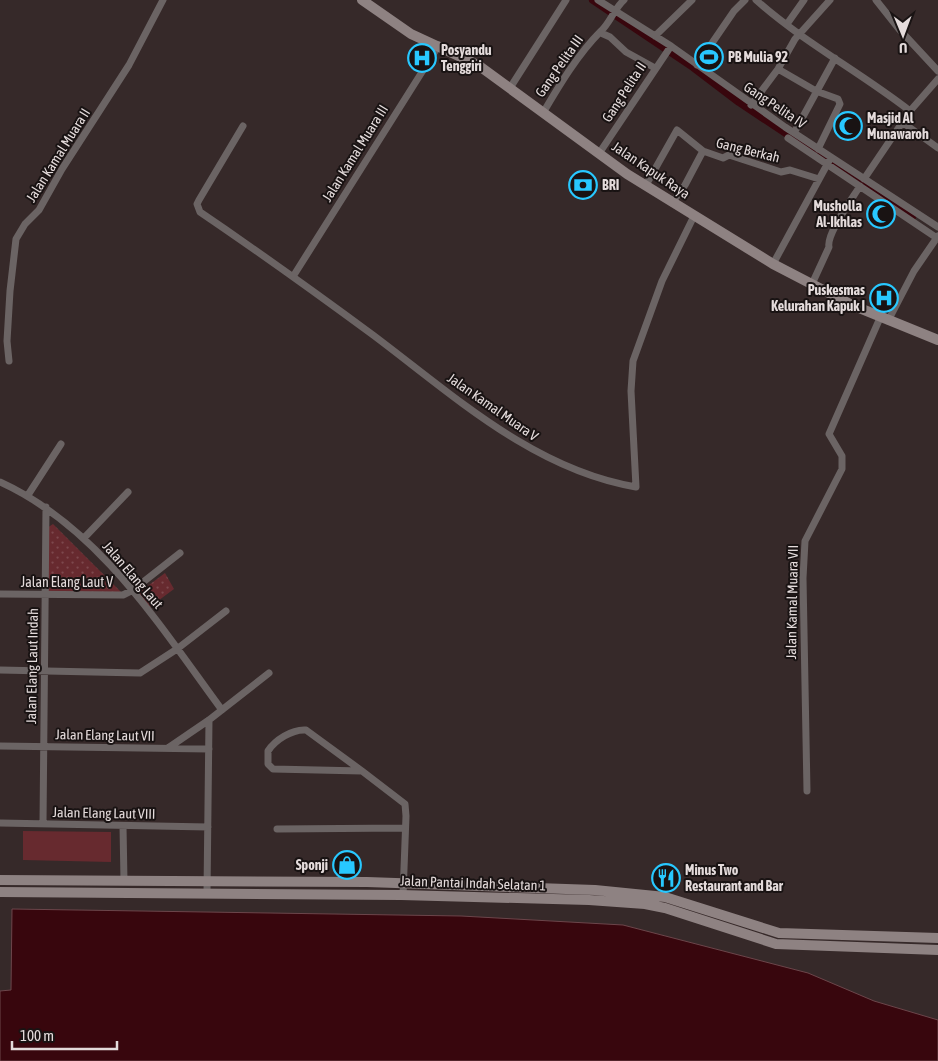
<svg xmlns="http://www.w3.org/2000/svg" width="938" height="1061" font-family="'Asap Condensed',sans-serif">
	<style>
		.grass { fill: #672a2f }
		.park { fill: url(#park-dots) }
		.water { fill: #38060d; stroke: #6c464b }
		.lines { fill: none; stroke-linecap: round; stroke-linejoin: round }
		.canal { stroke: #38060d; stroke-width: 8 }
		.street { stroke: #6b6464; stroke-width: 7 }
		.secondary { stroke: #8e8282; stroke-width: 10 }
		.labels { text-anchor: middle; stroke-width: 4; stroke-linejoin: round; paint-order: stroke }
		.poi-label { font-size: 14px; font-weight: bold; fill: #e4dbdb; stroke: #191313; text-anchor: start }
		.street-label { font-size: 14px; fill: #e4dbdb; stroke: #191313 }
	</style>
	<defs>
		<pattern id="park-dots" width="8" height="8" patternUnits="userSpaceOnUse" patternTransform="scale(1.25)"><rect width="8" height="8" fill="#672a2f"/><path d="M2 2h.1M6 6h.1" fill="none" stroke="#7d484d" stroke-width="1.8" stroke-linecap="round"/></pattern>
	</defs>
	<rect width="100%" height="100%" fill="#362929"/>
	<path class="grass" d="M23,831L111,832V862L23,860Z"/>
	<path class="park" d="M53,524L123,594L47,592V528Z
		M165,573L174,589L147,609L137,594Z"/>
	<path class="water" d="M12,909L461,916L623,925L808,973L874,1001L938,1020V1061H0V991L11,990Z"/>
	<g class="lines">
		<path class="canal" d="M593,0L693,67L739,102L912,217"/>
		<path class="street" d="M598,0L671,46L785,127L938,227
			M756,0C803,42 860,72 910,111
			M876,0L899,29L938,71
			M787,24L804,0
			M601,33L610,37L626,52L655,68
			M655,36L692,0
			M697,65L734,11L745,0
			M778,69L816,91L838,99L840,104L818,149
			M510,88L566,0
			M751,105L778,69L795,39L830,0
			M543,113C560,84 578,54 601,31C610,23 614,9 624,0
			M902,122L938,148
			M243,126L199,200L197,204L200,212C259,252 316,293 373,335C453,395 534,470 636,487L631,391L633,361L662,281L694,216
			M794,133L835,58
			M788,138L937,238
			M600,152L671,46
			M864,179L910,111L938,79
			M646,185L677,130L703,151L723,158L729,155L781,172L790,170L819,179
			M672,203L685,185L703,151
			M773,264L829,161
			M294,275L439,45
			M812,284L829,247C826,234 852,199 860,186
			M888,321L914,271L938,236
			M9,361L7,341L10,291L16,239L25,224L39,210L62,169L129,65L163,0
			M0,482C99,527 160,626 222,710
			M28,495L61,444
			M84,538L128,492
			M0,594L123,595L133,590L180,553
			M0,670L140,673L177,649L226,611
			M0,746L209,749
			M168,748L209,720L269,673
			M362,771L306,730C292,729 275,740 268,751V764L273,769L362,771L405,804L406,816L403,895
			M807,791L803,578L805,541L842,469V456L829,434L880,318
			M0,823L208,827
			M43,824L46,507
			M123,826L124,881
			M277,829L405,828
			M207,892L209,720"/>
		<path class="secondary" d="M362,0L411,34L478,65L627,174L773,264L852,305L938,340
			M0,880L367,882L595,890L665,897L779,933L938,938
			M0,892L401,895L589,900L645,904L665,908L776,944L938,950"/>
	</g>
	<defs>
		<symbol id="stadium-ring" viewBox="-11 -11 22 22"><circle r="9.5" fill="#191313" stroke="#28c8ff" stroke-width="1.5"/><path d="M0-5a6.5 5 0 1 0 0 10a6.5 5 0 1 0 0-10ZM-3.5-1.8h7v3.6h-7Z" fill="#28c8ff"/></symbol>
		<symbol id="hospital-ring" viewBox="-11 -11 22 22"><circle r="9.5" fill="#191313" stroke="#28c8ff" stroke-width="1.5"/><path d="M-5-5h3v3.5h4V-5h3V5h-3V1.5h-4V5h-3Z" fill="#28c8ff"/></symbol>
		<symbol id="mosque-ring" viewBox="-11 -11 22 22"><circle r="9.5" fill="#191313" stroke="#28c8ff" stroke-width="1.5"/><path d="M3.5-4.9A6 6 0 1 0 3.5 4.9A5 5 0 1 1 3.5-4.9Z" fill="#28c8ff"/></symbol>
		<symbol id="bank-ring" viewBox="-11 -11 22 22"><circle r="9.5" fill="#191313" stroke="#28c8ff" stroke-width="1.5"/><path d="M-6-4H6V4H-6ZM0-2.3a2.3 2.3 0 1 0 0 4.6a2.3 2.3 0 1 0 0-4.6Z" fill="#28c8ff"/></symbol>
		<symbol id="shop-ring" viewBox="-11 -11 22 22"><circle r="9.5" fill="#191313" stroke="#28c8ff" stroke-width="1.5"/><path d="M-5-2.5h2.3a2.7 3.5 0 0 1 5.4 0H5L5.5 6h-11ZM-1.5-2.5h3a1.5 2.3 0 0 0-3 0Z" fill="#28c8ff"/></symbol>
		<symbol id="restaurant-ring" viewBox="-11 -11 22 22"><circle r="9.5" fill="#191313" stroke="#28c8ff" stroke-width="1.5"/><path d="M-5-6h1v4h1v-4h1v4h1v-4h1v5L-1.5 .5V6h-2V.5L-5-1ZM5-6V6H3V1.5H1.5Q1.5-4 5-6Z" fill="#28c8ff"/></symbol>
	</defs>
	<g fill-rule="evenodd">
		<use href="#stadium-ring" x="693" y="41" width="32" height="32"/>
		<use href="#hospital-ring" x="406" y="42" width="32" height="32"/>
		<use href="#mosque-ring" x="832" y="110" width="32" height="32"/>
		<use href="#bank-ring" x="567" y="169" width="32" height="32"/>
		<use href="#mosque-ring" x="865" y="198" width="32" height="32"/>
		<use href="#hospital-ring" x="868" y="282" width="32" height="32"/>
		<use href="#shop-ring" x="331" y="849" width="32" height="32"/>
		<use href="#restaurant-ring" x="650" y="862" width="32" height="32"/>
	</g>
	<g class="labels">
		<g class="poi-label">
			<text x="441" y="55">Posyandu<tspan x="441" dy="16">Tenggiri</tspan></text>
			<text x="728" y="62">PB Mulia 92</text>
			<text x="867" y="123">Masjid Al<tspan x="867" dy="16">Munawaroh</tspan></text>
			<text x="602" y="190">BRI</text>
			<text x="862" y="211" text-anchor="end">Musholla<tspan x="862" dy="16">Al-Ikhlas</tspan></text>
			<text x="865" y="295" text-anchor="end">Puskesmas<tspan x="865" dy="16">Kelurahan Kapuk I</tspan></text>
			<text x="328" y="870" text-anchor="end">Sponji</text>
			<text x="685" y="875">Minus Two<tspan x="685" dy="16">Restaurant and Bar</tspan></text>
		</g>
		<g class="street-label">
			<text transform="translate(559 66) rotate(-55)" y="5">Gang Pelita III</text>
			<text transform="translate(624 92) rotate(-57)" y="5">Gang Pelita II</text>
			<text transform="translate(775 105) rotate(34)" y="5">Gang Pelita IV</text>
			<text transform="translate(748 150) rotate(14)" y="5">Gang Berkah</text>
			<text transform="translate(355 153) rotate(-58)" y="5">Jalan Kamal Muara III</text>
			<text transform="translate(58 155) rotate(-58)" y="5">Jalan Kamal Muara II</text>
			<text transform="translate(651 170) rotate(34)" y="5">Jalan Kapuk Raya</text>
			<text transform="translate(493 407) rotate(35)" y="5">Jalan Kamal Muara V</text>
			<text transform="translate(133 575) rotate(49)" y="5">Jalan Elang Laut</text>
			<text x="67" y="587">Jalan Elang Laut V</text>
			<text transform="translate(792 602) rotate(-89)" y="5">Jalan Kamal Muara VII</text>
			<text transform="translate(32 666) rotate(-89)" y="5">Jalan Elang Laut Indah</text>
			<text transform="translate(105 735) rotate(1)" y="5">Jalan Elang Laut VII</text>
			<text transform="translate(104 813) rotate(1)" y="5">Jalan Elang Laut VIII</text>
			<text transform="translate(473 883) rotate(2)" y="5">Jalan Pantai Indah Selatan 1</text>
		</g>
	</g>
	<g transform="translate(903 35) rotate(179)" stroke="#191313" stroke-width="4" paint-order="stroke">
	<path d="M0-4L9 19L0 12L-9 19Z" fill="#e4dbdb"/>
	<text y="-8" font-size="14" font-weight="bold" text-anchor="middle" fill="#e4dbdb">U</text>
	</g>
	<path d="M12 1041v8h105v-8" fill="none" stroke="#e4dbdb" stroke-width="2.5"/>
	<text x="20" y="1041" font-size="15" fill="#e4dbdb" stroke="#191313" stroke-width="4" paint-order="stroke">100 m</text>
</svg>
